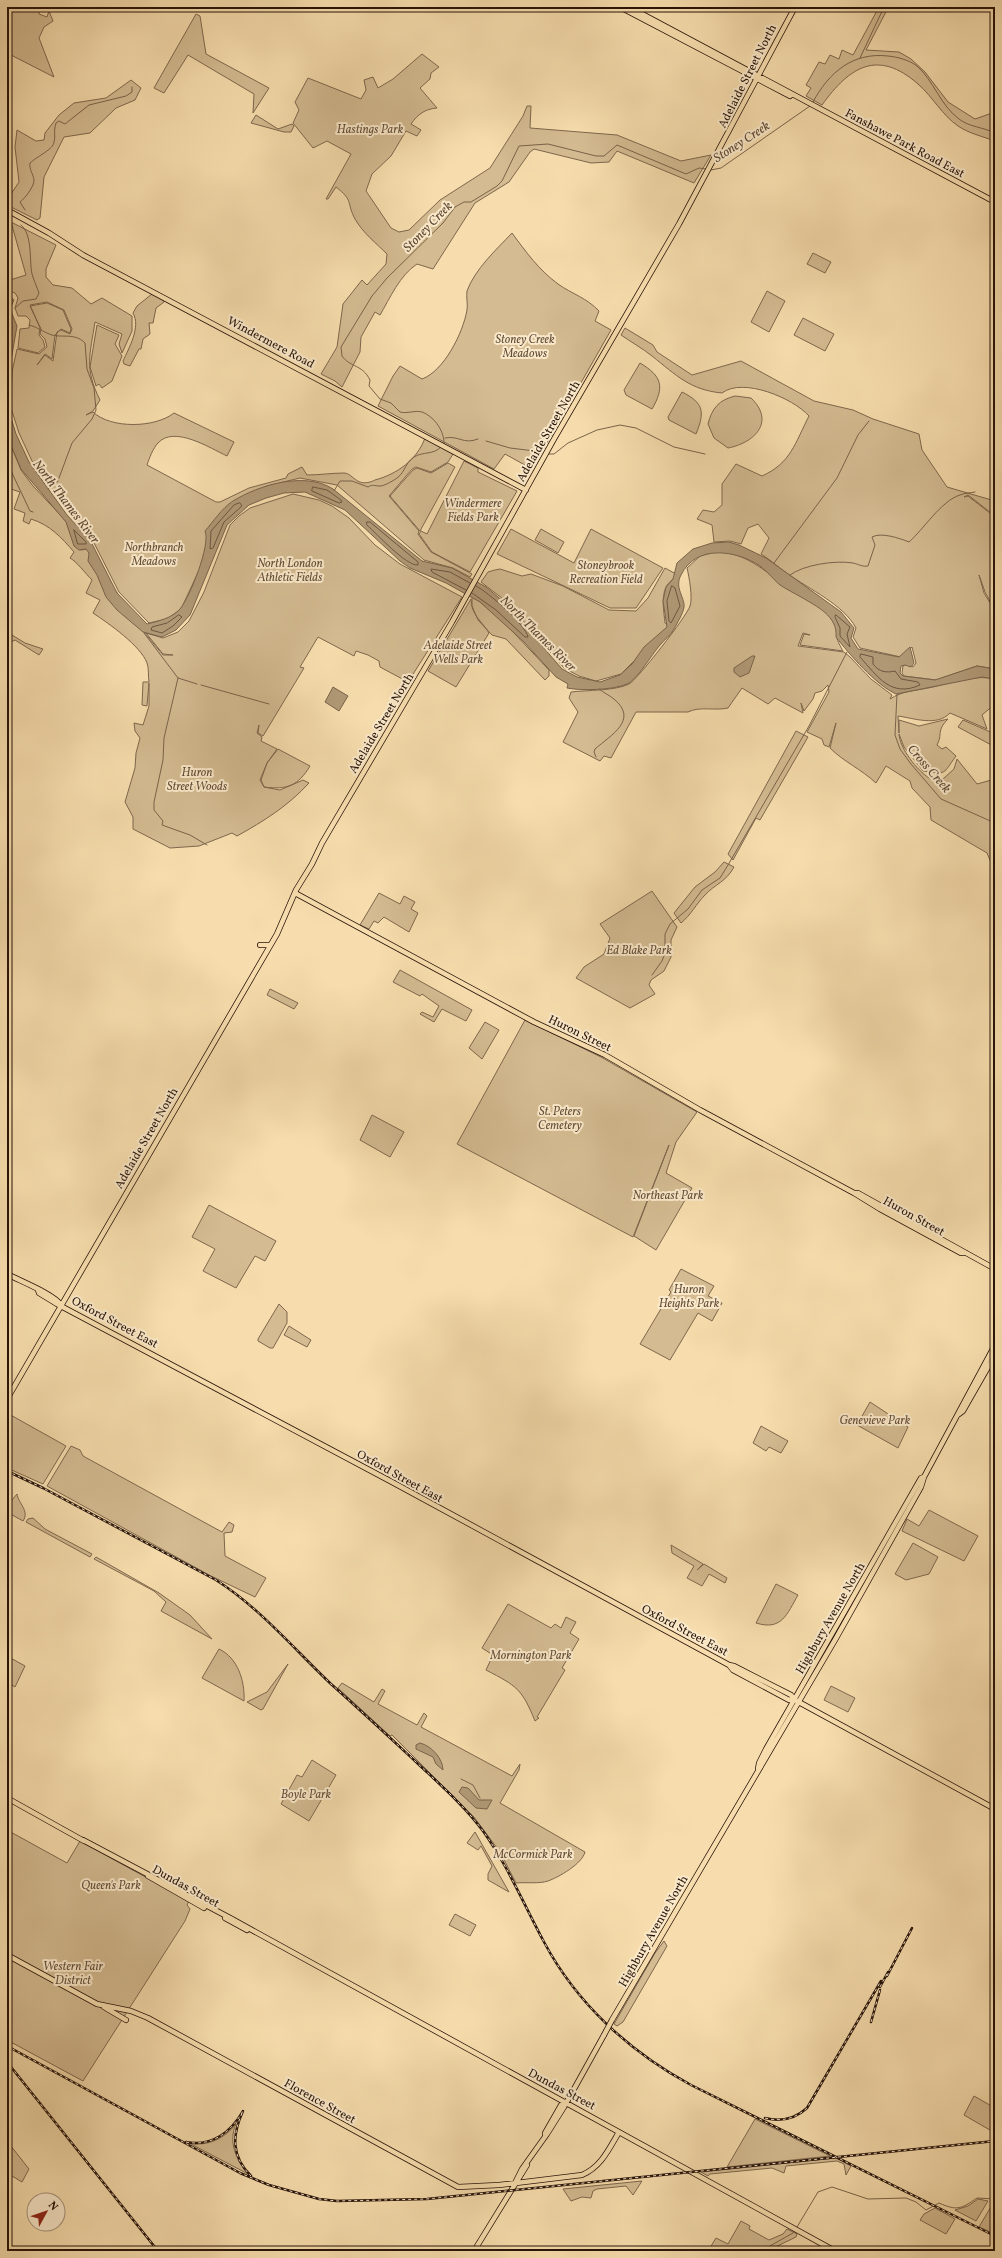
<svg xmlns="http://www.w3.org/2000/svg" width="1002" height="2258" font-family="Vollkorn,serif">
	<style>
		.green { fill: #d4bb91; stroke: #7e674d }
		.water { fill: #b09875; stroke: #79634a }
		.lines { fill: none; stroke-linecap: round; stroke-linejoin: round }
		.shore { stroke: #6c563f; stroke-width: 1 }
		.stream { stroke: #79634a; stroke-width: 1 }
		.major-casing { stroke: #271309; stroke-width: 6 }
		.major { stroke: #f7ddad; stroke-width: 4.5 }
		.rail-casing { stroke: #271309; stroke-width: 2.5 }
		.rail { stroke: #fae9ca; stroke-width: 1; stroke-dasharray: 3; stroke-linecap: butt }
		.major-bridge-casing { stroke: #271309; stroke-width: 6; stroke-linecap: butt }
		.major-bridge { stroke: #f7ddad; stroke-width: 4.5 }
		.labels { text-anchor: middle; stroke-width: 4; stroke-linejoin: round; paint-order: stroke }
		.street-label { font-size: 12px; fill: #271309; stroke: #fae9ca }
		.park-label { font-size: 12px; font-style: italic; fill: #644e39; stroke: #fae9ca }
		.water-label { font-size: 13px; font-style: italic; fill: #5e4834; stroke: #fae9ca }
	</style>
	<rect width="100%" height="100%" fill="#f7ddad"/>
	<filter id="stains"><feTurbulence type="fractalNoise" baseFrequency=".005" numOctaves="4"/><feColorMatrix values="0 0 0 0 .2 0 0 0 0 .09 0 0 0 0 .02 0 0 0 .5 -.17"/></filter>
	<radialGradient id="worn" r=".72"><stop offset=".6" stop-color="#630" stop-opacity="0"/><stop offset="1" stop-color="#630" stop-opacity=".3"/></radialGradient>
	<path class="green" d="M13,7L39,8V14L47,17L49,11L53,21L44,27L39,38L54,77L7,53V20Z
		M879,7L888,8L866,50L899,52L911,59L925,72L948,102L975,119L995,112V141C984,137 968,133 958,126C942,115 933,97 918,84C878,49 850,66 822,105L806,96L811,88L806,85L819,62L825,64L830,55L839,59L842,50L853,55Z
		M196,14L200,16L206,54L269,88L253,113L254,94L188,55L164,93L154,88Z
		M422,54L439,67L431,73L430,79L420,88L437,108C425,109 418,114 411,124L421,130L417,136L406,131L391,156L372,174L366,191L391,228L399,232L409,230L440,200L490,168L523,116L527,106H531L530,128L617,135L681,161L711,155L694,183L617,151L609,162L591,163L534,149L530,152L509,182L475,203L433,269L417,264C400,275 390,298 380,315L375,312L361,337L360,352L342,387L335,381L321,374L337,347L343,304L362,280L367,285L386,264L387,254C376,243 363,233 355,219C346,202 354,201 336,187L328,199H326L351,154L327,141L313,148L293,123L299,110L295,102L308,78L361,99L366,90L364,80L373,77L378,88L393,79Z
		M131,80L141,88L135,100L116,108L90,133L64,137L44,177L40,218L37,220L7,205V200L19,182L15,147L17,130L36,141L44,140L45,133L59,115L74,103L106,98Z
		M256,115L278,129L292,124L294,126L291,132H284L251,123Z
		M11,222L56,245L46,269V277L53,285L72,288L91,304L102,298L132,316V331L122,353L119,344L122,334L95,322C90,355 84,368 100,400L93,411L86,415L93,412C111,429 155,428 174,413L234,442L227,456C210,448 174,425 158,443C153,448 149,459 147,465L216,502H220L249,488L286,478L288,474L302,467L307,475C319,475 332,473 344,473C350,473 354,480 360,482C365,484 371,482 375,480C397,474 417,460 425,438L453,454L448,462L431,472L416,467L412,469L389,496L419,531L418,534L431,552L472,574L470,577L453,568L424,560L337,485L300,478L267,486L209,536L202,564L181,609L167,619L149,623L119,592L92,539L70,513L32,461L19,433L11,408L12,372L17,349L39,354L47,347L45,339L40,334L41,329L30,306L47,303L63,310L71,329L70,333L61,329L55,335L52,359L45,354L37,365L45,355L53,361L57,332L61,330L70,334L72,329L64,310L47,302L30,305L40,328L39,335L43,340L45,347L38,353L18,348L20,329L29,328L30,320L26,316H18L15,308L18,298L15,293L7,290V281L26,275Z
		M512,233C526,252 539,270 558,284C572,294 587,298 599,311L595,321L611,330L532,469L505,454L494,469L378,406L393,376L400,366L422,379C444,371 463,333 467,310C468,304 466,297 467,291C475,269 496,250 512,233Z
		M813,253L831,262L825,273L807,264Z
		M767,291L785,301L769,332L751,322Z
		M152,294L163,299L164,302L156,308L153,323H149L150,334L143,339L141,349H139L130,366L124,364L123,361C129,348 141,327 133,313L137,306Z
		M803,318L834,334L825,351L794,335Z
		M97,325L119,335L115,344L122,356L112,381L102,388L99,384L96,386L90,367Z
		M625,328L653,345L657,352L692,375L741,361L814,401L853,410L873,419L919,434L922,450L947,487L995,501V516L968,495L964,497L968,496L995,517V605H992L985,592L979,575L984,593L992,606H995V669L977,666L936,680L904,676L902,673L903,666L907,664L913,667L916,663L912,647L901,657L860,648L853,637L856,628C844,605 809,589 788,574C779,568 771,560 761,554L769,538L758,524L748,528L741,544L730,541L714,542L712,525L697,519L703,510L714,512L722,505V484L736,464L762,476C791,463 795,443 809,416C793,398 743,377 722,393C690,390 676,375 652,356C642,348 631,342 621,335Z
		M640,363C662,376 665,387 652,409L626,395L624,390Z
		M682,392C704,403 705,412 696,434L669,420L668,417Z
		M735,396L751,398C776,422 754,443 728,448L714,438L708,424C712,408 719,400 735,396Z
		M7,436L21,470L33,486L67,522L75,546L81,550L87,549L144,632L163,655H173L163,654L146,633L163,638L178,632L189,621L204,592L230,525L239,516L250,508L293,494L319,500L332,506L349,518L375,545L400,564L462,597L408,682L380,667L379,661L368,655L356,651L354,656L318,637L300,667L304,668L263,736L258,733L259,725L257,733L262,737L261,741L277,749L267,763L260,780L264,787L280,790L303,780L309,783C288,806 264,821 237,836L232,833L199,846L170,848L133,829V817L125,802L135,768L136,753L140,738L135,731L134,723L143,725L149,706V683L147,706L142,705L143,682H149C148,676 149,668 147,663C141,646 108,623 93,613L100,600L86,593L92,580C86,574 76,561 70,558L74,552C61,537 50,525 31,519L29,524L23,521L25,513L14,509L20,492L11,489L7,480Z
		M464,461L478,468V472L517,491L470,572L432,552L419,534L421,531L427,534Z
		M448,463L455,467L420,531L390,496L413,470L417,468L431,473Z
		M511,529L574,563L591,529L663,568L636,608H610L497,554Z
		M541,529L564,542L558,553L535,540Z
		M718,551C749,554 768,574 793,591C806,600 823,606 833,619C837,626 836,630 837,637C837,641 841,647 843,651L800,645L804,634L810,635L803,633L798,646L844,652L850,657L871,679L892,695L890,699C902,691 914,691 928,688C950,684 972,674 995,679V704L982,715L987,729L950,713C937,727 913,718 898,716L899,733V720L919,726L948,719C936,731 943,734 937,745L942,749L946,747L956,756C942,775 948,774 923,771L904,747L899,734C900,749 917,770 929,778L938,775L943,779L954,769L957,759L977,784L995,779V872L987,853L931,820L930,807L912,788L910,781L886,766L876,783C861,769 844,762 830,748L836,723L829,747L824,745L822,739L807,732L829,692L828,685L822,691L815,693L813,699L804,711L801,703L803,713L775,698L768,704L742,688L728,708C715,711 700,706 688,712H636L611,758L604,756L600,761L563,742L578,712L569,698L571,692C587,690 615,691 629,684C637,680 687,616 690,606C693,598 689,576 687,568L700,556Z
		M665,568L676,574C674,580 668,582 666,587C661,598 664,612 665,623L669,626L621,674L596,681L579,676L564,668L507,602L481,582L488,572L495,570L500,569L522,576L531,574L563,586L609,610L636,611L648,598Z
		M472,596L495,613L549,670V676L545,680L506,639L492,635L478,620L472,606Z
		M471,599C471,615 482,621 489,633L456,687L428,671Z
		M7,632L25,643L43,649L39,655L15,640L11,642L7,640Z
		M963,720L995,734V747L958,727Z
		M796,731L808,737L760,820L756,818L733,860L728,854Z
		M278,749L310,766C298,786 287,790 264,787L261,780L267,763Z
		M724,862L734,867C726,882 715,884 705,895C696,904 691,915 681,923L674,913L695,887L715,872Z
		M652,891L677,927L671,940V957L664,971L651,980L649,985L655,994L630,1008L576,978L584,967L604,954L610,938L600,924Z
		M379,893L400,904L404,896L415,902L411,909L418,913L409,932L384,917L378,923L374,921L369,929L360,925Z
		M400,970L472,1010L466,1021L442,1009L434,1022L420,1014L422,1012L433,1017L439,1006L422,994L420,996L393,982Z
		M270,989L298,1003L294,1009L267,995Z
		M525,1020L601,1057L697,1112L676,1142L666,1173L692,1188L656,1250L634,1236L669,1145L633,1237L457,1144Z
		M485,1022L499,1030L482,1059L469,1048Z
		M372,1115L404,1132L390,1157L360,1140Z
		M209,1205L276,1241L265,1261L255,1256L236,1288L203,1271L215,1249L192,1237Z
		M681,1269L714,1286L708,1296L722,1303L712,1321L698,1313L670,1360L640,1344L671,1292L669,1290Z
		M279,1304L287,1312V1323L273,1348H270L258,1341V1339Z
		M289,1326L311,1340L307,1347L284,1335Z
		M870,1402L908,1427L898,1448L857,1425Z
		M7,1413L66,1446L43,1484L7,1468Z
		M761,1426L788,1441L781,1453L769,1447L766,1451L753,1443Z
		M71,1446L80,1450L83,1456L222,1532L229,1522L234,1525L232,1532L224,1533L225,1556L266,1578L255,1597L211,1576L47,1486Z
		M17,1494C18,1503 30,1511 23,1521L7,1512V1506Z
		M929,1510L978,1536L964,1561L902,1531L907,1519L919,1526Z
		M33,1518L45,1529L92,1554L90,1557L26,1522L28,1519Z
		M913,1543L938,1557L929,1574L906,1580L895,1574Z
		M671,1545L703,1564L697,1570L704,1564L727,1578L725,1583L709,1574L702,1586L687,1578L694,1566L672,1553Z
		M96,1557L159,1593L190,1615L212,1639L161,1611L166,1602L154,1591L94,1559Z
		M776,1584L798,1595C787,1614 782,1631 756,1623Z
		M508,1604L551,1628L555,1624L561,1628L566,1617L576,1622L570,1633L579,1639L562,1668L565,1670L537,1717L539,1718L535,1721C522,1689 517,1686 486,1670L493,1655L482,1648Z
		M219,1649C238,1658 245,1681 244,1701L202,1678Z
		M7,1656L25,1666L15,1687L7,1682Z
		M288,1664L263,1709L261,1710L247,1702L267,1692Z
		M342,1683L374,1702L382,1689L385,1691L378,1704L417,1725L424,1713L427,1716L421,1727L512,1776L520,1764L519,1770L500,1803L585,1852C582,1864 559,1877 548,1881C539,1884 526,1882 516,1883L500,1852L474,1817L392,1735L390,1736L338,1688Z
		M831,1686L855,1698L848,1712L824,1700Z
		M312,1760L336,1775L309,1821L281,1804L297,1775L302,1777Z
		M7,1830L67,1863L80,1841L189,1901L187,1905L190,1909L185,1921L83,2081L7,2040Z
		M475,1832L509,1892L488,1880V1874L492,1866L481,1846L478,1850L467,1843Z
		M455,1914L476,1925L470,1936L449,1925Z
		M664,1941L667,1946L623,2022L617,2026L614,2024L655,1953Z
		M974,2096L995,2108V2133L964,2115Z
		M755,2119L830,2156L727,2167Z
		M236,2124C228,2142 236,2160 248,2174L189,2143C208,2147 225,2138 236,2124Z
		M7,2141L29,2169L22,2182L7,2173Z
		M836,2158L851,2166L846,2175L844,2164L837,2161L786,2166L784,2173L772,2168L710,2174L708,2176L701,2172Z
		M642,2181L633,2195L626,2186L597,2189L593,2191L591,2198L582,2197L571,2201L563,2189Z
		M978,2199L988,2201L976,2221L955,2210L968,2206Z
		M995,2200V2234L979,2227Z
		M935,2208L955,2219L946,2234L920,2220L924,2214Z
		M741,2221L750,2226L749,2229L769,2240L783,2234L787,2229L797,2234L796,2237L767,2251H708L716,2238L728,2244Z"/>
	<path class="water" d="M7,294L14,300L10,309L17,326L9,372L8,408L16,434L29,462L67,515L90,540L117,593L147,624C159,621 172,618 180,609C190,597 211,544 205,531C213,522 222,508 233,501C259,485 305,471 333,489L422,561L452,568L486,587L505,603L562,669L577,677L600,682L620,675L632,664L644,647L667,627L663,601L666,587L673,579L677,563L693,549L712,543L729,542L739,545L766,558L841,612L854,628L851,638L858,649L899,657L910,647L914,663L911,667L905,665L901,666L900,673L903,676L935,680L977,666L995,669V679L982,677L896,694C876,685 849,654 836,637C838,616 816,606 801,597C794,593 786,589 780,585C773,579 767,571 760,566C736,550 696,544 681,575C674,588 685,597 684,607C683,614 677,623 674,629C671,635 664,640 660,645C652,654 637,680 627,684C614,690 581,691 567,688L568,684L556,677L524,642L480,602L446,583L410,568L400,561L345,510L305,492L284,493L266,498L249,505L227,525L190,615L176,630L162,637L143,632L117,610L106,597L97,575L88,561L89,553L86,549L79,550L74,546L66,522L21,469L7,436Z
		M752,656H755L749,673L740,677L734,672V668Z
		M333,687L348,696L339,711L325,702Z
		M420,1743C432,1746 443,1759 443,1770L436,1764L433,1757L416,1749V1745Z
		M462,1787L468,1788L479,1800H492L487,1809L476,1808L459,1792Z"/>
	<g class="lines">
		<path class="shore" d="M7,314L12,327L7,358
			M313,487L327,490L341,500L342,502L339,503L312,491Z
			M240,503L242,506L224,522L213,548L210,549L211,531L234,505Z
			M367,522H370L418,562V565C406,566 377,534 367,525Z
			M74,530L86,542V544H78Z
			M672,586L675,588L680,606L671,623L669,621L667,601Z
			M466,590L432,572L431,569L450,572L470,583
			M472,593L496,610L525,637H528C526,625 488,592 476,586
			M179,615L182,617L173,626L162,633L151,630L152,627L167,623Z
			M836,615L850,627L847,634L850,647L840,636V628L835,617Z
			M861,654L873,657V664C879,672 886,673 895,671L901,679L918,682L920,685C891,698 878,677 860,657Z"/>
		<path class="stream" d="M860,58L884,7
			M813,102C829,72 853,52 888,56C898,57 909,60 917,66C934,81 940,105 959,119C969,127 983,127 995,133
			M711,170L721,168L810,106
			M25,210L20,202C25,198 34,187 34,180C33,173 29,170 30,163C36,157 54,149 54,142C56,134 53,133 56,123L59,121L65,124L89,105L126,96L132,92V87
			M15,308L23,301L36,299L39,293C37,287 34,281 32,274C29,260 33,235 21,225
			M29,325C37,327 40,330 47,333C60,340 73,331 85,343L87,369L94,388L96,410L92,419L72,443L59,478
			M445,438C459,435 463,445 478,439
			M486,441L510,448L543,452
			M444,445C445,432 435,417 422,412C415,410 407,414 400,412L391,403L380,399L369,386L370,380C362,364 351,368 342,356L341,347L372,296L387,278L443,223L455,207L464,202H471L497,186L502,181L519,146L548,144L596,156H604L617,145L686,174L699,168L706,169
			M7,453L12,473L30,511L33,512
			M548,454H554L568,443L597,430L620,425L636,428L674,447L705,454
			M48,489L58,481
			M334,491L340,481H352L368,487C373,484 374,486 380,486C384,486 393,481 397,478C406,472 405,460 418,455C427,452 434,454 441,447
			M774,563L837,478L858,435L869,421
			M790,575C803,565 835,560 853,563C858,564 862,567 868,566L875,545L872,537C881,532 899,538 909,542C923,530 941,501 960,495C965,493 970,493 975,492
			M144,633L178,678L197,684
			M178,678L164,738L163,760L154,802V810L163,821L162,825L190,835L207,845
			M201,685L269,704
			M897,694L895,735L900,749L911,764L941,799L995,823
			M596,757L594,752L595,749C611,735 639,720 614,699C609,695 604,693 599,689
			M652,975L662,961L665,953V934L670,924L688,909L702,890L720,878L728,865L809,726L847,652
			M461,1779L473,1785L480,1798
			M797,2227L818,2192L832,2187L868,2199L906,2198L916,2202L926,2210L939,2203C957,2211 961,2209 977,2198L995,2199
			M761,2251L793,2233L795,2230"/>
		<defs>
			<path id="major" d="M620,7L790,96
				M629,7L995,202
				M7,210L49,233L83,255L526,490
				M295,893L534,1022L605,1055L700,1110L854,1193H858L995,1269
				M260,945H270
				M854,1193L880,1209L961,1253H966
				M7,1274C20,1281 54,1294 61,1305
				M38,1290L39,1293L57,1304L392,1482L729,1665L734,1666L791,1695L795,1700L995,1809
				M7,1399L277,934L296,890L312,864L322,843L452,622L554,439L679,224L795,7
				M959,1414L963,1411L995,1355
				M729,1665L733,1670L789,1700L793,1699
				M758,1769L759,1763L766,1749L921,1478L924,1477
				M7,1798L84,1841
				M83,1840L232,1919L835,2251
				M148,1876L204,1908
				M225,1918L247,1930
				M7,1955L97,2004L131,2011L148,2018L458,2187L499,2185L582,2175C601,2167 609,2149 619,2132
				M104,2007L126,2020
				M612,2020L835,1640L921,1487L924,1477L995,1345
				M545,2135V2133L561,2105L565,2102
				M515,2183L522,2169L547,2134L564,2107L604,2035
				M474,2251L527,2165"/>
		</defs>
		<use href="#major" class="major-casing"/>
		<use href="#major" class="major"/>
		<defs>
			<path id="rail" d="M7,1471L43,1488L216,1580C260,1608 294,1649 331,1684C359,1709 387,1735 414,1760C438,1783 463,1804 483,1831C508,1866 524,1905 544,1942C577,2004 630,2052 691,2085L995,2236
				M887,1976L912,1928
				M880,1987L888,1972
				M871,2022L880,1990
				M7,2046L240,2173L269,2185L319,2199L337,2201L427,2199L995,2141
				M7,2062L158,2251
				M765,2118C781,2122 795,2119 807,2108L881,1981
				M186,2142C212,2147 231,2132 243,2111C232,2135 231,2156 251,2176"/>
		</defs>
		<use href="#rail" class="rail-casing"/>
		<use href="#rail" class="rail"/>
		<defs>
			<path id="major-bridge" d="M604,2035L612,2020"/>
		</defs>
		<use href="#major-bridge" class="major-bridge-casing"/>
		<use href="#major-bridge" class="major-bridge"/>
	</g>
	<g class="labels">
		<g class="street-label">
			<text transform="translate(747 76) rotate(-63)" y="4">Adelaide Street North</text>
			<text transform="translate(905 143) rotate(28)" y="4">Fanshawe Park Road East</text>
			<text transform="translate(271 342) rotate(28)" y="4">Windermere Road</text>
			<text transform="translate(548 431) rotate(-60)" y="4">Adelaide Street North</text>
			<text transform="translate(381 723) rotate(-59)" y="4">Adelaide Street North</text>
			<text transform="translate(580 1033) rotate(26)" y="4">Huron Street</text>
			<text transform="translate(146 1138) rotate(-60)" y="4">Adelaide Street North</text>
			<text transform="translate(914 1216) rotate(29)" y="4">Huron Street</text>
			<text transform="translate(115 1322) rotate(28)" y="4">Oxford Street East</text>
			<text transform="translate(400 1476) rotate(29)" y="4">Oxford Street East</text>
			<text transform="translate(830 1618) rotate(-60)" y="4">Highbury Avenue North</text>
			<text transform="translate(685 1630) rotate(28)" y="4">Oxford Street East</text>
			<text transform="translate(186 1886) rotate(29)" y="4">Dundas Street</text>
			<text transform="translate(653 1931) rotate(-60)" y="4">Highbury Avenue North</text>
			<text transform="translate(562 2089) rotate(28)" y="4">Dundas Street</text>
			<text transform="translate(320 2101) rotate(29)" y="4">Florence Street</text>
		</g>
		<g class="park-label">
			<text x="370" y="133">Hastings Park</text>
			<text x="525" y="343">Stoney Creek<tspan x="525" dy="14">Meadows</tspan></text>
			<text x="473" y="507">Windermere<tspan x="473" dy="14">Fields Park</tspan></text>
			<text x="154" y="551">Northbranch<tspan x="154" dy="14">Meadows</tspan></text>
			<text x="290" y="567">North London<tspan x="290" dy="14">Athletic Fields</tspan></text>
			<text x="606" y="569">Stoneybrook<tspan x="606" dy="14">Recreation Field</tspan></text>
			<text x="458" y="649">Adelaide Street<tspan x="458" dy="14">Wells Park</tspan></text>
			<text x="197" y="776">Huron<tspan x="197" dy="14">Street Woods</tspan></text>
			<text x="639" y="954">Ed Blake Park</text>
			<text x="560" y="1115">St. Peters<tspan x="560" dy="14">Cemetery</tspan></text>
			<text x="668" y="1199">Northeast Park</text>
			<text x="689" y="1293">Huron<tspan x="689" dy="14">Heights Park</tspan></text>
			<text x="875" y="1424">Genevieve Park</text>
			<text x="531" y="1659">Mornington Park</text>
			<text x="306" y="1798">Boyle Park</text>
			<text x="533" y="1858">McCormick Park</text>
			<text x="111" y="1889">Queen's Park</text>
			<text x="73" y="1970">Western Fair<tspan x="73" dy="14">District</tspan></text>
		</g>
		<g class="water-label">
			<text transform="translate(741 141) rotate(-33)" y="5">Stoney Creek</text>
			<text transform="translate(427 226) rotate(-46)" y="5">Stoney Creek</text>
			<text transform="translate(67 501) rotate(53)" y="5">North Thames River</text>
			<text transform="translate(539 633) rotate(45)" y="5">North Thames River</text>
			<text transform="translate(930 768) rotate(49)" y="5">Cross Creek</text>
		</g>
	</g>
	<rect width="1002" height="2258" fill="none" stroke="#f7ddad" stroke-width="24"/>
	<rect x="8" y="8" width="986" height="2242" fill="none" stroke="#271309" stroke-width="2"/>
	<rect x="12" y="12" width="978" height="2234" fill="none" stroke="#271309"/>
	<g transform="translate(46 2212) rotate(50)"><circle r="19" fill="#fae9ca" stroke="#a6937d"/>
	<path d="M0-3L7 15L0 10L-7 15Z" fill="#8f2418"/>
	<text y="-6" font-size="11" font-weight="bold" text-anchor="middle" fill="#271309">N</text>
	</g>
	<rect width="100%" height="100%" filter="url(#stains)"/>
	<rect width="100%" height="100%" fill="url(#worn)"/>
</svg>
